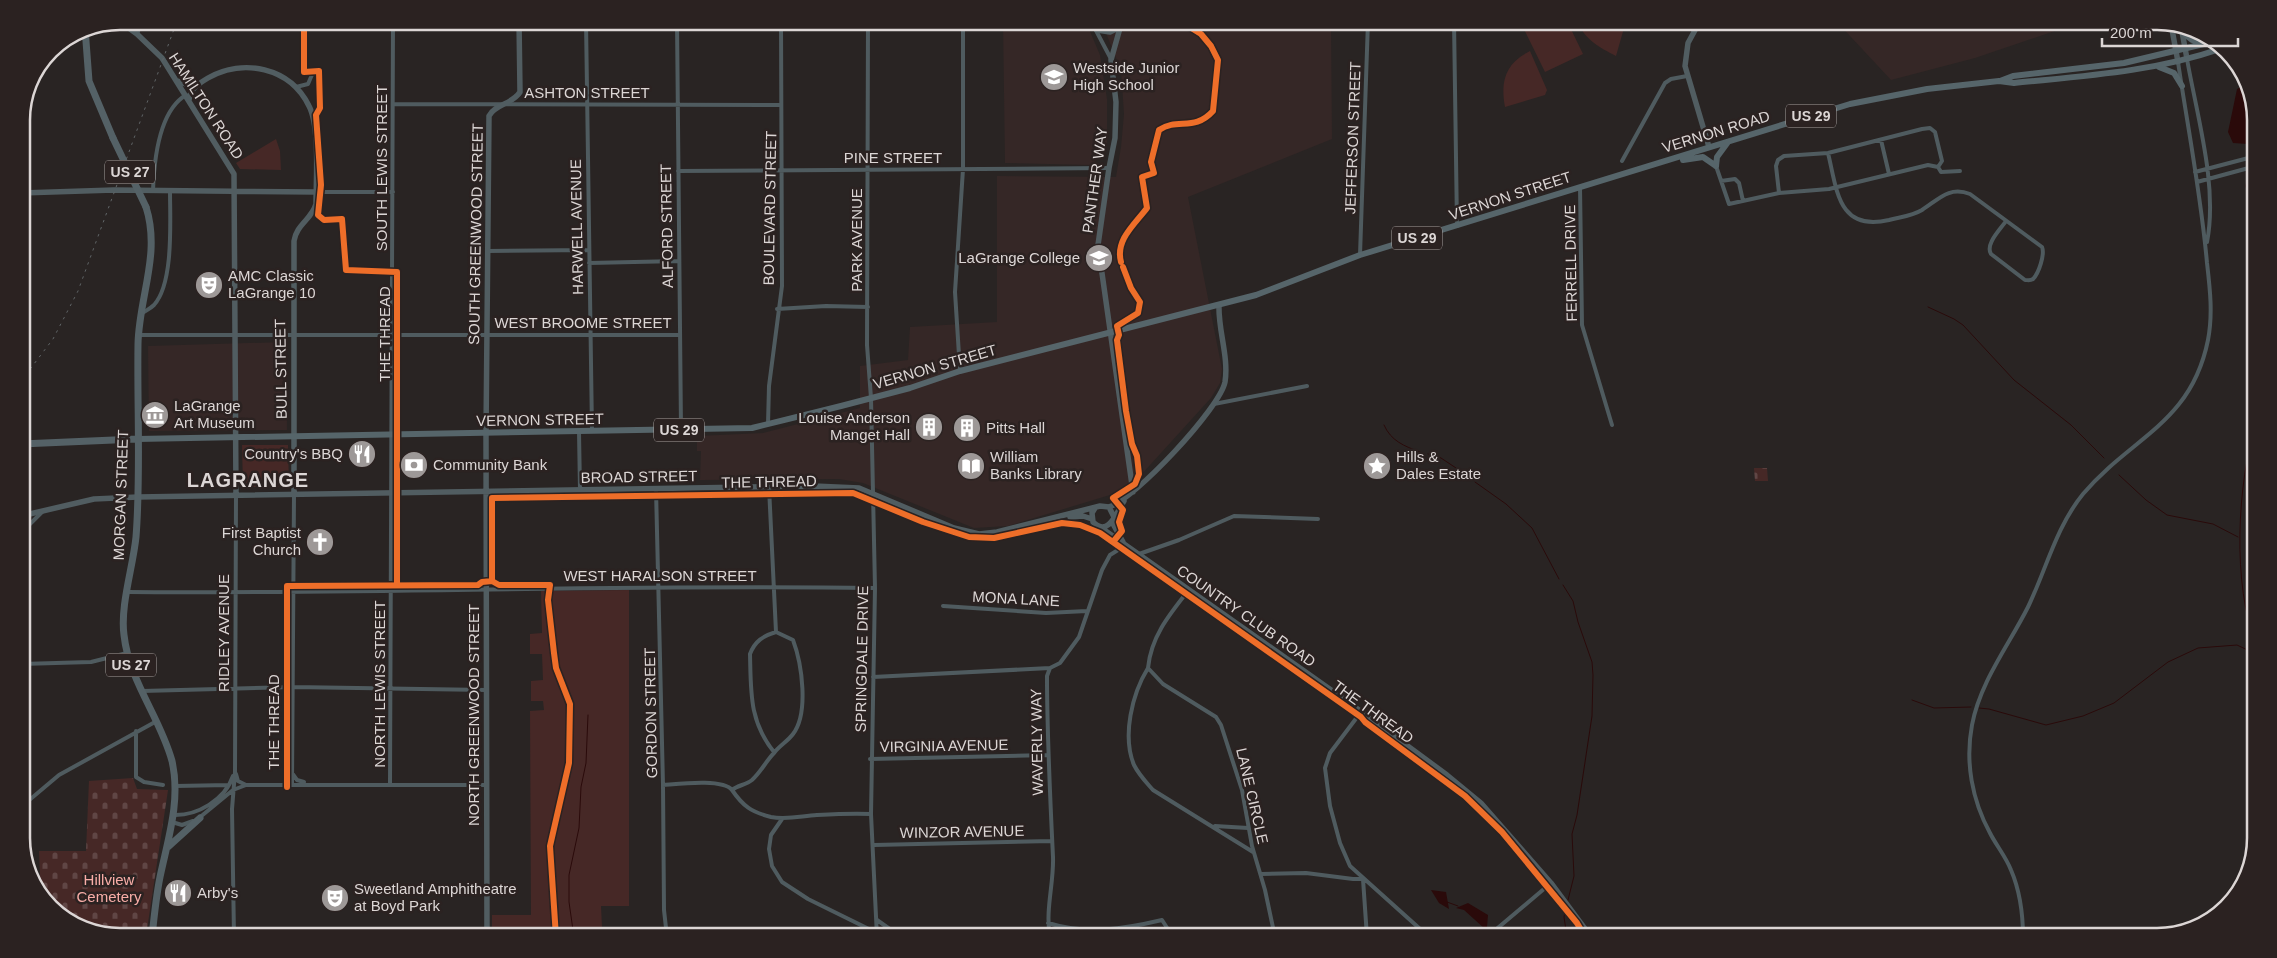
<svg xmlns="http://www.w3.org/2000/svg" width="2277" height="958" font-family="Helvetica,sans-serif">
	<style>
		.built { fill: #352726 }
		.green { fill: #462826 }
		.cemetery { fill: url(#cemetery-stones) }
		.water { fill: #2a0a0a }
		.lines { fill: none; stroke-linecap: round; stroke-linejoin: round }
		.stream { stroke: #2a0a0a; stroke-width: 1 }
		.street { stroke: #4f5b5f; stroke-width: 4 }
		.secondary { stroke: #515d61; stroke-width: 5.5 }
		.primary { stroke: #56656a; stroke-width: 6 }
		.highway { stroke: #546166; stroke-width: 7 }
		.rail { stroke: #606567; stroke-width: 1; stroke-dasharray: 2.5 5; stroke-linecap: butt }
		.highway-bridge { stroke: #546166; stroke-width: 7 }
		.cycleway-casing { stroke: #2b2221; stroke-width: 9 }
		.cycleway { stroke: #ee6e29; stroke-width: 6 }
		.labels { text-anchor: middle; stroke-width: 5; stroke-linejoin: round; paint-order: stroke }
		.shield { fill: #2b2221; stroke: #a7a09f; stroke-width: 1 }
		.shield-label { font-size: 14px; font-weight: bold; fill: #dcd6d5 }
		.poi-label { font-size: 15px; fill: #dcd6d5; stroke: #2b2221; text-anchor: start }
		.street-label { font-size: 15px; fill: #dcd6d5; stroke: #2b2221 }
		.park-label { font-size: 15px; fill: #f8ada7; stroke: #2b2221 }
		.district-label { font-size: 20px; font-weight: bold; letter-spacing: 1px; fill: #dcd6d5; stroke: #2b2221 }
		.rim { fill: none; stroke: #dcd6d5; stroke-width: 2.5 }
	</style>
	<defs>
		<pattern id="cemetery-stones" width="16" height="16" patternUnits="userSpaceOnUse" patternTransform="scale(1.25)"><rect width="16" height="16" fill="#462826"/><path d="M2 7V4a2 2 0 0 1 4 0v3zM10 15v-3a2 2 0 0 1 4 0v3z" fill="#604645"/></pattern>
	</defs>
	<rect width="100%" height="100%" fill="#292423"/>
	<path class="built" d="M1003,21H1076L1089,29L1100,55L1107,99V149L1091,165L1005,163Z
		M1101,21H1331L1332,139L1188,197L1222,369L1220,383L1211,398L1140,476L1123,491L1008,526L974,528L863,483L839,479L700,480L701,451H697V436L763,433L860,408V366L908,360L910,327L997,322V176L1116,177L1121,147L1124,114L1121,70Z
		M1836,21H2084L1975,58L1891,80Z
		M286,342L287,430L149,431L148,346Z"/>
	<path class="green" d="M1204,21H1238L1234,30Z
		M1520,21H1567L1583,54L1545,72Z
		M1577,21H1626L1616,56C1599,47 1585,40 1577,21Z
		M1530,51L1547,90L1545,95L1505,107C1500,80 1506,63 1530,51Z
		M276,139L280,151L281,170L240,169L236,163Z
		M242,445H288L289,487H243Z
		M629,590V906H601L602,927L604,937H492V915H531L530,711L544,710L543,701H531V681L543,680L542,654H530V634L542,633L541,591Z"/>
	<path class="cemetery" d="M1754,468H1767L1768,481H1755Z
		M133,778L137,789L168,790L146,936L120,937L82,929L41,898L39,851H86L89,781Z"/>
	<path class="water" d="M2241,87H2246L2256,114V142L2248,144L2233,143L2228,132L2237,89Z
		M1431,890L1446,892L1449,909L1439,903Z
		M1468,903L1488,915L1487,927L1485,929L1464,910L1456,908Z"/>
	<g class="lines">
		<path class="stream" d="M2248,174L2246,186L2256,230
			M1928,307L1954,319L1963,325L2014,380L2071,425L2104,458
			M2256,424C2237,482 2232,587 2256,643
			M1384,425C1391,441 1404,446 1420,452
			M1428,454L1441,458L1462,472
			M2119,475L2146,500L2167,515L2213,524L2238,537
			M1475,482L1506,504L1532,528L1559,579
			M1563,585L1573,601L1578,622L1592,662L1593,675L1592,716L1577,815L1572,834L1574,876L1568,900
			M1912,700L1934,708L1971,707
			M1979,708L1989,709L2046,725L2083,716L2114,703L2168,662L2198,648L2237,645L2256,654
			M1447,902L1458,906
			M1565,912L1564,917L1567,937
			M574,937L569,902V875L579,828L581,787L586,763L588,715"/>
		<path class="street" d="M586,21L592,431
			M677,21L681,429
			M868,21L867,345L871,398L875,588L871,814L877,937
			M1091,21L1111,59
			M1454,21L1457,226
			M137,34L142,21
			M2187,59C2197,116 2218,186 2207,242
			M296,87L308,84L314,70
			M393,104L781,105
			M23,105L33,92L37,69
			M1881,140L1889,174
			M1828,153C1837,190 1838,232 1889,220C1900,217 1912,216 1922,210C1939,199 1949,186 1970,194L2042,247C2045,254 2039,273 2033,279C2030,281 2028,280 2025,280L1991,254C1985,244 2000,230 2006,221
			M1622,161L1665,83L1671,79L1687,76
			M1716,166L1729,204L1779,193L1829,189L1928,165L1938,167L1941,172L1960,171
			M678,171L1109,168
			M2195,172L2256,156
			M1721,181L1735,179L1739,183L1743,201
			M2197,182L2256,166
			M1580,187L1582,325L1612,425
			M153,191C154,161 159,111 186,95
			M316,192H393
			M1779,193L1776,166L1778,160L1784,156L1828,153L1922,129L1930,128L1935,132L1942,161L1938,167
			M488,251L589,250
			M1360,255L1368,21
			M589,263L679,261
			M777,309L826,306L868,307
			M141,314C145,311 150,309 154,305C174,283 170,220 170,191
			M139,335H679
			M960,371L955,292L963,169V21
			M1214,404L1307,386
			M768,424L769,386L782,286L781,21
			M579,432L580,490
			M769,487L776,632
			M656,489L663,785L664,910L667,937
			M21,533L43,511
			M1139,554L1179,540L1234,516L1318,519
			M1188,591C1169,615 1151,637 1148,668L1163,684L1216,717L1221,725L1242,790L1252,846L1265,890L1275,937
			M128,592C377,594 626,584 875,588
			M943,606L1046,613L1087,611
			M21,664L91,662L127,653
			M1148,668C1132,694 1122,736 1134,765C1139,775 1146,782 1153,790L1253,852
			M873,677L1050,668
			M142,691L293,687L486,690
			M1361,712L1330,753L1325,768L1330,806L1340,843L1350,866L1429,937
			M136,731V777L144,782L163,785
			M774,752C749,721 751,692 750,654C755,641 763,636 776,632
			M870,759L1048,755
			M292,773L297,780L304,782
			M236,774L238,781L246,785
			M292,783L294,494
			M390,784L393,21
			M663,785C677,784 723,778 732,790C743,806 751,812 771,817C787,820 801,816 817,815C835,814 853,813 871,814
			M175,786L229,785
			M732,790C738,785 746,785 752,780C761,772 766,761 774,753C779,746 788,741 793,734C809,713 802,664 793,640L776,632
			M21,807L59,775L155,722
			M173,815C197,816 225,800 233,776
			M199,818L233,790L246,785H486
			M782,819L771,835L769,849L772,866L782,882L808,899L877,933
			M172,822L182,825L193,821
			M1215,826L1248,828
			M874,845L1052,841
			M1261,874L1306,873L1353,879H1363L1367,937
			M877,920L901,937
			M1048,923C1086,935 1124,929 1162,920L1173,937
			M234,937L232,809L235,772L236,495
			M1050,937C1045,910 1054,883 1053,857C1050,796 1047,736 1047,676L1050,668L1060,663L1079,637L1102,570L1110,555L1126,545
			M1487,937L1551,883
			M2023,937C2023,914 2020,891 2011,870C2006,857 1996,845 1990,833C1972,800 1965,762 1972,725C1980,682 2009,645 2028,607C2046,570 2056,527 2083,494C2131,437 2191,424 2208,340C2213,314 2210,289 2207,263C2201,195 2188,129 2178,62"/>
		<path class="secondary" d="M119,21L137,34L162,58L234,174L236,495
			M1122,21L1111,60L1116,102L1115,138L1109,168L1098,245L1133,492
			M1700,21L1688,43L1685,66L1709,147
			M2171,24L2178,62
			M2181,26L2187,59
			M1097,30L1110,32L1120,27
			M178,81L188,85H198
			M189,100C190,89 198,84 208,78C243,58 290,67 309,106C320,127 316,179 316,204C312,219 296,225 294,241V494
			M21,193L114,190L316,192
			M1109,507C1135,499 1220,408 1225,382C1229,357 1218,330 1219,305
			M1095,508L1092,513L1093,522C1108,538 1117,512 1124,501
			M21,516L94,499L138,497L814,486L859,488L954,528L979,534L997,532L1100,506L1109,507L1114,517
			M1070,517L1083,516L1092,519
			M1112,522L1123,542
			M1100,527L1348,702L1447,775L1481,803L1551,883L1591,937
			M487,937L486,434L489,116C495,104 513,104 520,92L519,21"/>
		<path class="primary" d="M2182,32L2192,40L2205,44
			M2159,67L2174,73L2182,86
			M2000,81L2013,76L2124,63L2212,42
			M1683,160L1703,157L1716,166
			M1716,166L1717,157L1728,142
			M137,439L752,428L841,406L910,388L960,371L1256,295L1360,255L1850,104L1927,89L1999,81L2014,83C2083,76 2153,72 2220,49"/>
		<path class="highway" d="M85,28L89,81L113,138
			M146,207C161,254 139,297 138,344C137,408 141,474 136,537C133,567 120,606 124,635C129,681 160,717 172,761C181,800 168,839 160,877C156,897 154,917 152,937
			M21,444L137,439
			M168,847L200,818"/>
		<path class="rail" d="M21,381L53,339L78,291L177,21"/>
		<path class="highway-bridge" d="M113,138L146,207"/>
		<defs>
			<path id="cycleway" d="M304,21V72L319,71L320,108L316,115L321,185L318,215L324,220L342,219L346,270L397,272V585
				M1121,262C1115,240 1135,224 1147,208L1142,177L1154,173L1151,162L1159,130C1178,117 1194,132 1213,111L1218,60L1211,46L1201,34L1180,21
				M1113,542L1122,531L1119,522L1123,510L1113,498L1135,484L1139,474L1137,456L1132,444L1126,411L1117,340L1119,335L1117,326L1138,313L1140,302L1131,288L1123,267
				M287,787V586L478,585L482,582L492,581
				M556,937L550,846L569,763L570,704L556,668L554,653L548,600L550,585H499L492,581V498L853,493L923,522L969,537L994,538L1062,523L1080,525L1100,533L1361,717L1365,722L1465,796L1502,832L1577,923L1585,937"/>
		</defs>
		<use href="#cycleway" class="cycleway-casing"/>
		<use href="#cycleway" class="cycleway"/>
	</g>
	<defs>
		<symbol id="school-disc" viewBox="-11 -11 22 22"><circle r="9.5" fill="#9d9897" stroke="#2b2221"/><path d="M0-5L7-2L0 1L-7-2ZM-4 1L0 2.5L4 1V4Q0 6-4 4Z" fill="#fff"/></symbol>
		<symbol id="university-disc" viewBox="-11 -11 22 22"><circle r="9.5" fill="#9d9897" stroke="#2b2221"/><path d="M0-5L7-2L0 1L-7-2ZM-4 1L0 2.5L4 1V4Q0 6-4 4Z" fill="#fff"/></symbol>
		<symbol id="theatre-disc" viewBox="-11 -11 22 22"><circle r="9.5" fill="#9d9897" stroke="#2b2221"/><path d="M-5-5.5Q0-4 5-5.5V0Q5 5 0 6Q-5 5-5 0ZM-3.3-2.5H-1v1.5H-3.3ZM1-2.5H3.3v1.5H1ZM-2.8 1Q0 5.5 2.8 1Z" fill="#fff"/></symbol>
		<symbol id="museum-disc" viewBox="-11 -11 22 22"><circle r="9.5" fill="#9d9897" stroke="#2b2221"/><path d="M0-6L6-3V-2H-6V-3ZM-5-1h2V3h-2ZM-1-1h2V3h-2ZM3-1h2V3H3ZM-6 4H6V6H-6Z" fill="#fff"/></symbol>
		<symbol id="building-disc" viewBox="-11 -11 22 22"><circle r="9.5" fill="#9d9897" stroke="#2b2221"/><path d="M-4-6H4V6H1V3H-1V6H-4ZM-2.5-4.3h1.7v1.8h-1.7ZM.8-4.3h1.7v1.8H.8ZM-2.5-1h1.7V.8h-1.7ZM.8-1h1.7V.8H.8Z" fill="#fff"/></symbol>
		<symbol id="restaurant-disc" viewBox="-11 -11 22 22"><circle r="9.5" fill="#9d9897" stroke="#2b2221"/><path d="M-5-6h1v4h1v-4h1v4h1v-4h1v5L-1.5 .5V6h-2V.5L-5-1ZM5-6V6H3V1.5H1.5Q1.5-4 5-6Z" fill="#fff"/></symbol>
		<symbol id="bank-disc" viewBox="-11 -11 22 22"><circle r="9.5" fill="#9d9897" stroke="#2b2221"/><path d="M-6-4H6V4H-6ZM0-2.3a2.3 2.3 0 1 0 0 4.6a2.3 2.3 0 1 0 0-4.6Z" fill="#fff"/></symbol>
		<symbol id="library-disc" viewBox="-11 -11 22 22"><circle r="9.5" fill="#9d9897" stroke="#2b2221"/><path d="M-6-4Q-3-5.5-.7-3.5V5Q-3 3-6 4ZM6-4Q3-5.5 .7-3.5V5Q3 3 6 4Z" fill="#fff"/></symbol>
		<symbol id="sight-disc" viewBox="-11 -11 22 22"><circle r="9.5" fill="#9d9897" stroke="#2b2221"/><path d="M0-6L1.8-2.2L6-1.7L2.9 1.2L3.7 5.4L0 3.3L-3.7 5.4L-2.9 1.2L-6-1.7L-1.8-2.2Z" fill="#fff"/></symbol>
		<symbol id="church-disc" viewBox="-11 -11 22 22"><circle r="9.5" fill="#9d9897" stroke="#2b2221"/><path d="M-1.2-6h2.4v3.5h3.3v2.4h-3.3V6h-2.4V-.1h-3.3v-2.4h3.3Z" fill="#fff"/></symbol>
	</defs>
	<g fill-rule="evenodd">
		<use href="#school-disc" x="1038" y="61" width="32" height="32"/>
		<use href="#university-disc" x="1083" y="242" width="32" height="32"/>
		<use href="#theatre-disc" x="193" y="269" width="32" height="32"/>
		<use href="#museum-disc" x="139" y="399" width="32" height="32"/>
		<use href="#building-disc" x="913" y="411" width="32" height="32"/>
		<use href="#building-disc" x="951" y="412" width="32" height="32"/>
		<use href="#restaurant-disc" x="346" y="438" width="32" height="32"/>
		<use href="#bank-disc" x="398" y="449" width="32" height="32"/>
		<use href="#library-disc" x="955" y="450" width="32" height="32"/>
		<use href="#sight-disc" x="1361" y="450" width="32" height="32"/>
		<use href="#church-disc" x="304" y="526" width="32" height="32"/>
		<use href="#restaurant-disc" x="162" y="877" width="32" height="32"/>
		<use href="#theatre-disc" x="319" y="882" width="32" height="32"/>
	</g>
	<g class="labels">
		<g class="shield">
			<rect x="1786" y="104.5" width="50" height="23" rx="4"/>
			<rect x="105" y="160.5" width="50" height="23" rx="4"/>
			<rect x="1392" y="226.5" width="50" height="23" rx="4"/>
			<rect x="654" y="418.5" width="50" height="23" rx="4"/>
			<rect x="106" y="653.5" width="50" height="23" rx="4"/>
		</g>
		<g class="shield-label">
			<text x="1811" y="121">US 29</text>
			<text x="130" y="177">US 27</text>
			<text x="1417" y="243">US 29</text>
			<text x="679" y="435">US 29</text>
			<text x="131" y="670">US 27</text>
		</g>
		<g class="poi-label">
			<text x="1073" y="73">Westside Junior<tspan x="1073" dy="17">High School</tspan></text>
			<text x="1080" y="263" text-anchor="end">LaGrange College</text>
			<text x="228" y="281">AMC Classic<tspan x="228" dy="17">LaGrange 10</tspan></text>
			<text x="174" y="411">LaGrange<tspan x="174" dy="17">Art Museum</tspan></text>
			<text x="910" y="423" text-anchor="end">Louise Anderson<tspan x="910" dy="17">Manget Hall</tspan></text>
			<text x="986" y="433">Pitts Hall</text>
			<text x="343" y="459" text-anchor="end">Country's BBQ</text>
			<text x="990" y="462">William<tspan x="990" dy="17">Banks Library</tspan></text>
			<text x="1396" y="462">Hills &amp;<tspan x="1396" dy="17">Dales Estate</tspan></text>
			<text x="433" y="470">Community Bank</text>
			<text x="301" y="538" text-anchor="end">First Baptist<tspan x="301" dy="17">Church</tspan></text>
			<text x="354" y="894">Sweetland Amphitheatre<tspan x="354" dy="17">at Boyd Park</tspan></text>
			<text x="197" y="898">Arby's</text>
		</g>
		<g class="street-label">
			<text x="587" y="98">ASHTON STREET</text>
			<text transform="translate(206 106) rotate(57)" y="5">HAMILTON ROAD</text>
			<text transform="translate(1716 132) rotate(-17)" y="5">VERNON ROAD</text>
			<text transform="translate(1353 138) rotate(-88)" y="5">JEFFERSON STREET</text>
			<text x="893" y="163">PINE STREET</text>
			<text transform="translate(382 168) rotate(-90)" y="5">SOUTH LEWIS STREET</text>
			<text transform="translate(1095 180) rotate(-82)" y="5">PANTHER WAY</text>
			<text transform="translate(1510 196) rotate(-18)" y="5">VERNON STREET</text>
			<text transform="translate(770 208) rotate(-89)" y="5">BOULEVARD STREET</text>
			<text transform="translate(667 226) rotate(-91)" y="5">ALFORD STREET</text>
			<text transform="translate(577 227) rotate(-91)" y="5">HARWELL AVENUE</text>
			<text transform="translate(476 234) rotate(-89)" y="5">SOUTH GREENWOOD STREET</text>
			<text transform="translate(857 240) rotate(-90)" y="5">PARK AVENUE</text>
			<text transform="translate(1571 263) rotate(-91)" y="5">FERRELL DRIVE</text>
			<text x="583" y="328">WEST BROOME STREET</text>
			<text transform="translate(385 334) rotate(-90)" y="5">THE THREAD</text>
			<text transform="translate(935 367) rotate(-16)" y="5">VERNON STREET</text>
			<text transform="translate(281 369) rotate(-91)" y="5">BULL STREET</text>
			<text transform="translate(540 420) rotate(-1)" y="5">VERNON STREET</text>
			<text transform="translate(639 477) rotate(-1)" y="5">BROAD STREET</text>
			<text transform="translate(769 482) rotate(-1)" y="5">THE THREAD</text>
			<text transform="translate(121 495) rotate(-88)" y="5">MORGAN STREET</text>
			<text x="660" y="581">WEST HARALSON STREET</text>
			<text transform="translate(1016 599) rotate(3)" y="5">MONA LANE</text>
			<text transform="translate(1246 616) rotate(35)" y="5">COUNTRY CLUB ROAD</text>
			<text transform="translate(224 633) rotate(-90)" y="5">RIDLEY AVENUE</text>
			<text transform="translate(862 659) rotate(-89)" y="5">SPRINGDALE DRIVE</text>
			<text transform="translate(380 684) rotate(-90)" y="5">NORTH LEWIS STREET</text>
			<text transform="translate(1373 712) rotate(36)" y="5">THE THREAD</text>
			<text transform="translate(651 713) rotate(-91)" y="5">GORDON STREET</text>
			<text transform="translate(474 715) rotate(-90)" y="5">NORTH GREENWOOD STREET</text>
			<text transform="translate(274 722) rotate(-90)" y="5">THE THREAD</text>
			<text transform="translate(1037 742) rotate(-91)" y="5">WAVERLY WAY</text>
			<text transform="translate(944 746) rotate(-1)" y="5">VIRGINIA AVENUE</text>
			<text transform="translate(1252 796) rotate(77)" y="5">LANE CIRCLE</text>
			<text transform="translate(962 832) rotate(-1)" y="5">WINZOR AVENUE</text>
		</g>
		<g class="park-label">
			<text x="109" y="885">Hillview<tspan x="109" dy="17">Cemetery</tspan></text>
		</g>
		<g class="district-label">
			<text x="248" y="487">LAGRANGE</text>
		</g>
	</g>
	<path d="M0 0H2277V958H0ZM120 30H2157A90 90 0 0 1 2247 120V838A90 90 0 0 1 2157 928H120A90 90 0 0 1 30 838V120A90 90 0 0 1 120 30Z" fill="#2b2221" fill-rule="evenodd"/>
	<path class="rim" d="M120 30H2157A90 90 0 0 1 2247 120V838A90 90 0 0 1 2157 928H120A90 90 0 0 1 30 838V120A90 90 0 0 1 120 30Z"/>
	<path d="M2102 38v8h136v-8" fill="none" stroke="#dcd6d5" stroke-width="2.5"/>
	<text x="2110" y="38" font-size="15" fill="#dcd6d5" stroke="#2b2221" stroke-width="4" paint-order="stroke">200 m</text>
</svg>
